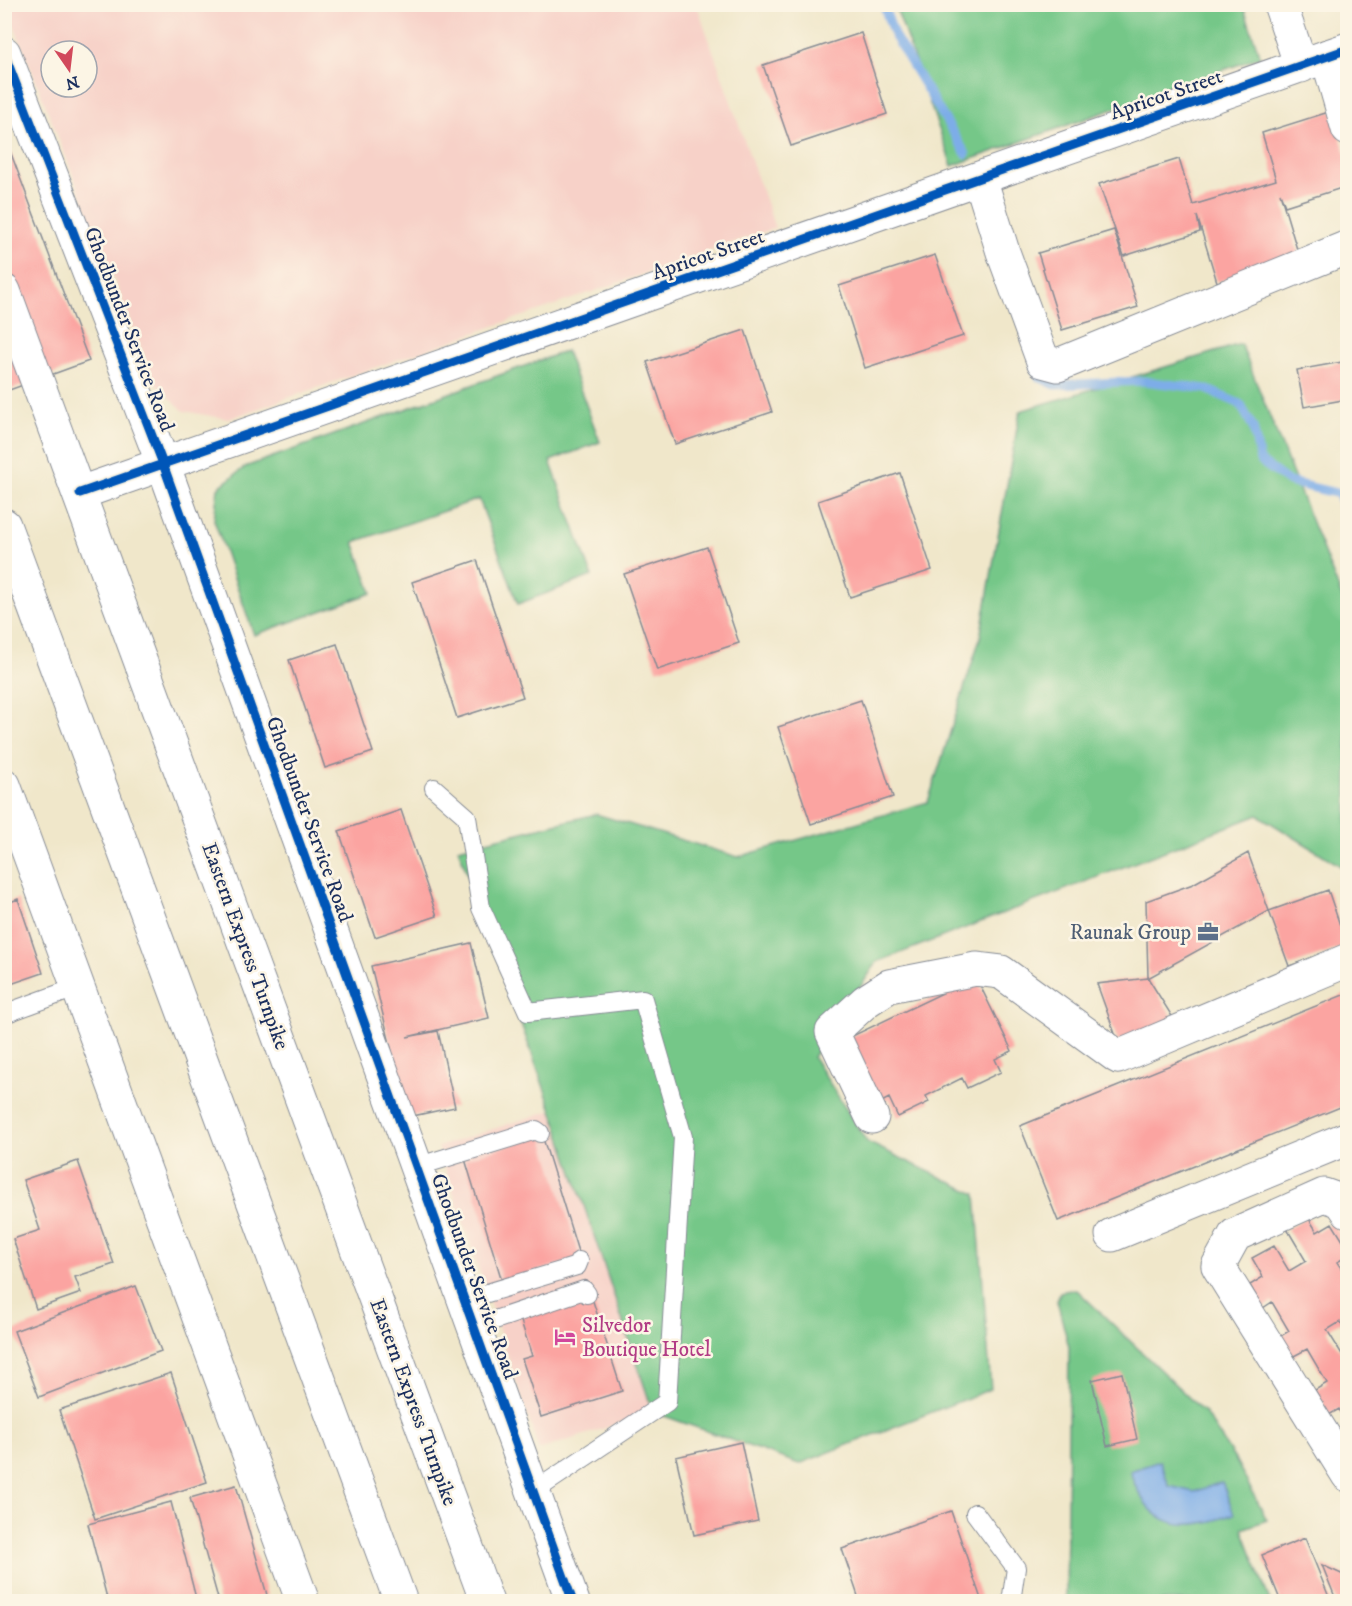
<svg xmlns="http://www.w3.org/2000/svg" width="1352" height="1606" font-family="'IM FELL DW Pica',serif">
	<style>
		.built { fill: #f7d1c8; fill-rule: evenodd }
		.green { fill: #75c788; stroke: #487b73; stroke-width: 1.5 }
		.water { fill: #7dade8; stroke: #4c6ea3; stroke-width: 1.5 }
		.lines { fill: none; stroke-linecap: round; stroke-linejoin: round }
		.stream { stroke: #7dade8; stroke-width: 9 }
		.building { fill: #fba4a1 }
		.service-casing { stroke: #868b94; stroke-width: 20 }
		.minor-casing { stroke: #868b94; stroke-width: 35 }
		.tertiary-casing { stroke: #868b94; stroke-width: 35 }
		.primary-casing { stroke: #868b94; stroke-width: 35 }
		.service { stroke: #fff; stroke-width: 18 }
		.minor { stroke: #fff; stroke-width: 33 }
		.tertiary { stroke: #fff; stroke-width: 33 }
		.primary { stroke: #fff; stroke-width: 33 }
		.cycleway-casing { stroke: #fcf5e5; stroke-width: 13 }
		.cycleway { stroke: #0057b8; stroke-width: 9 }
		.labels { text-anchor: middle; stroke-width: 5; stroke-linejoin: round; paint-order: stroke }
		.street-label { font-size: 21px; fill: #1b2f5e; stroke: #fcf5e5 }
		.service-label { font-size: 21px; fill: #4e5e75; stroke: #fcf5e5; text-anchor: end }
		.hotel-label { font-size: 21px; fill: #b23c85; stroke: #fcf5e5; text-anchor: start }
	</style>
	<rect width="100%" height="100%" fill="#fcf5e5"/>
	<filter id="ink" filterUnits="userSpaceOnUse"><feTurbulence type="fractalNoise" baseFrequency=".0167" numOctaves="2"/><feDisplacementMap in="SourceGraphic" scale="12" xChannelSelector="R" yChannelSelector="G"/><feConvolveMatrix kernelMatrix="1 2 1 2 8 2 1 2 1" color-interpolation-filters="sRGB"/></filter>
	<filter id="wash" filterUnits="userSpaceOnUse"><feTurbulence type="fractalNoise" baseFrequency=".008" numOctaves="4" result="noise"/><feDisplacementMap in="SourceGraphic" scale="24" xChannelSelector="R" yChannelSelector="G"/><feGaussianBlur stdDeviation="1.35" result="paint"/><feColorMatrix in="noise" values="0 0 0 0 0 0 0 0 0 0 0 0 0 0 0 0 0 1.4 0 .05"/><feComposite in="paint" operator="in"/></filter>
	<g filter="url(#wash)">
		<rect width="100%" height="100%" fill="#f0e7ca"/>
		<path class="built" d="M6,5H697L775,228L228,419L184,411L155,383ZM51,51H87V87H51Z
			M552,1110L653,1412L539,1450L438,1147Z"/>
		<path class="green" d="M895,5H1243L1260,57L952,166Z
			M1241,344L1347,610V870L1258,815L877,962L813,1057L867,1142L976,1194L991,1389L799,1464L653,1412L552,1110L458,848L596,814L738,857L928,802L980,638L1020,411Z
			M566,351L600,442L550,461L592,576L518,604L479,499L354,542L372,593L254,635L214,520L218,488L245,467Z
			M1076,1289L1205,1413L1236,1461L1267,1520L1242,1529L1270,1601H1066L1069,1347L1057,1301L1060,1292Z"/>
		<path class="water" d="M1160,1461L1169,1486L1194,1492L1222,1482L1234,1514C1181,1534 1148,1528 1130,1471Z"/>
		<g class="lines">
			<path class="stream" d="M883,4L894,35L966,154
				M1035,367L1039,377L1055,385L1144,381L1206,389L1240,404L1253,427L1260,461L1289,482L1340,494L1346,530"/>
		</g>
		<g id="blocks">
			<path class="building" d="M861,33L887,114L791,146L763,65Z
				M1332,111L1348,161V186L1285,206L1280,193L1299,256L1217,282L1197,216L1200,232L1124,256L1099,184L1179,159L1193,205L1276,180L1262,133Z
				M4,135L89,361L4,392Z
				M1114,230L1138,307L1062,330L1038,253Z
				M935,255L963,336L865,368L839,286Z
				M745,330L772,412L675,444L647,362Z
				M1348,361V399L1304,407L1297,370Z
				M900,473L932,570L850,597L818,501Z
				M707,547L739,643L657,670L624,574Z
				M477,560L523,697L457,718L412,582Z
				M337,644L373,752L325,768L289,660Z
				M861,700L893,797L811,824L778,727Z
				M401,810L437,916L375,937L339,831Z
				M1248,853L1269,911L1148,978L1146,901L1193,884Z
				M1328,890L1347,946L1289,966L1269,911Z
				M18,899L43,973L5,986V904Z
				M471,943L489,1018L407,1037L438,1031L455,1107L408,1117L371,966Z
				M976,977L1012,1051L995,1059L1001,1072L967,1088L962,1078L926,1096L929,1102L898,1117L889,1098L876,1105L844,1040Z
				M1148,978L1175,1021L1118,1042L1097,984Z
				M1348,993V1104L1058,1221L1020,1126Z
				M542,1135L580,1258L502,1281L465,1159Z
				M78,1161L114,1264L75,1277L81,1293L36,1309L13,1239L40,1230L23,1180Z
				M1308,1217L1317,1232L1332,1223L1348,1249V1256L1337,1262L1348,1279V1335L1340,1322L1327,1330L1348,1364V1423L1339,1409L1329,1415L1315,1390L1327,1383L1307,1349L1292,1357L1279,1337L1289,1331L1272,1302L1263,1308L1250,1285L1263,1277L1252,1258L1274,1246L1289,1271L1306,1261L1287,1229Z
				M136,1286L161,1351L39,1397L14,1331Z
				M591,1295L622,1391L541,1417L522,1359L532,1356L520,1318Z
				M171,1373L207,1482L95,1519L59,1410Z
				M1122,1373L1137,1439L1107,1446L1092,1380Z
				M1348,1429V1445L1341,1433Z
				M741,1442L758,1521L694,1535L676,1457Z
				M236,1485L267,1595L245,1602H219L190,1498Z
				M171,1502L197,1602H108L88,1524Z
				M951,1511L982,1602H860L842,1549Z
				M1305,1538L1331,1602H1281L1262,1555Z
				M1322,1565L1348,1577V1602H1337Z"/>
		</g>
	</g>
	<g filter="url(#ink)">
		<use href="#blocks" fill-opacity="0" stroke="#868b94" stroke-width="1.5"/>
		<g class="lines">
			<defs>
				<path id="service" d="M434,788L467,817L481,908L528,1012L643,999L683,1137L667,1402L533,1492
					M4,1014L78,987
					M416,1167L536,1130L540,1133
					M464,1300L577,1266L579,1261
					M474,1327L584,1290L587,1294
					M975,1513L1016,1568L1011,1602"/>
				<path id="minor" d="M1280,4L1301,66
					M1327,56L1348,129
					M980,178L1003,252L1043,361L1058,365L1348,247
					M80,493L1348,49
					M872,1117L832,1032L866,1001L889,986L976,969L1001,972L1118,1057L1348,960
					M1348,1211L1341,1201L1324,1195L1235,1235L1218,1266L1348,1475
					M1112,1235L1348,1138"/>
				<path id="tertiary" d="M4,53L163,464L573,1602
					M4,785L303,1602"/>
				<path id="primary" d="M4,291L487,1602
					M4,525L401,1602"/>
			</defs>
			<use href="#service" class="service-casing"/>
			<use href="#minor" class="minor-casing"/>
			<use href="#tertiary" class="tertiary-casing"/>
			<use href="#primary" class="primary-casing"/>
			<use href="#service" class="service"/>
			<use href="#minor" class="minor"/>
			<use href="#tertiary" class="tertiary"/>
			<use href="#primary" class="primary"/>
			<defs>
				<path id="cycleway" d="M4,53L163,464L573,1602
					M80,493L1348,49"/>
			</defs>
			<use href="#cycleway" class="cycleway-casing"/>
			<use href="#cycleway" class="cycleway"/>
		</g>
	</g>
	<defs>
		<symbol id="office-bare" viewBox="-9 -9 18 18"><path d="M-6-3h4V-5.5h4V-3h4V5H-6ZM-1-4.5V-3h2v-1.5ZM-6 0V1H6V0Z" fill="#5c6f8a" stroke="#fcf5e5" stroke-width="2.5" paint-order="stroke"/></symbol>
		<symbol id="hotel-bare" viewBox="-9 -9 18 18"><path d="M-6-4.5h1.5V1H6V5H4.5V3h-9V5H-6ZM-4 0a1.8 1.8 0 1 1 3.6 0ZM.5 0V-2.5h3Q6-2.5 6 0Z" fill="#d1479c" stroke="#fcf5e5" stroke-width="2.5" paint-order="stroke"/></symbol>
	</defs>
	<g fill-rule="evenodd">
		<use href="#office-bare" x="1193" y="917" width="30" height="30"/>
		<use href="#hotel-bare" x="550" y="1322" width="30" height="30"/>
	</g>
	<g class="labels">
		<g class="street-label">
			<text transform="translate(1166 94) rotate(-19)" y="7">Apricot Street</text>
			<text transform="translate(708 254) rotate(-19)" y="7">Apricot Street</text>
			<text transform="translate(130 329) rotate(69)" y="7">Ghodbunder Service Road</text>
			<text transform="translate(310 819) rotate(70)" y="7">Ghodbunder Service Road</text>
			<text transform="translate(246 946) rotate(70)" y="7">Eastern Express Turnpike</text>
			<text transform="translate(475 1276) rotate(70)" y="7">Ghodbunder Service Road</text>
			<text transform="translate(414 1402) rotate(70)" y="7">Eastern Express Turnpike</text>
		</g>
		<g class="service-label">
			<text x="1191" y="939">Raunak Group</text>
		</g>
		<g class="hotel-label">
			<text x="582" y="1332">Silvedor<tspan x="582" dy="24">Boutique Hotel</tspan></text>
		</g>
	</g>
	<rect width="1352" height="1606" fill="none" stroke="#fcf5e5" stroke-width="24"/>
	<g transform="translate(69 69) rotate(166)"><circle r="28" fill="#fcf5e5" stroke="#a2a6af" stroke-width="1.5"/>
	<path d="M0-4.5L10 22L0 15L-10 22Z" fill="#d1495b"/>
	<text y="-9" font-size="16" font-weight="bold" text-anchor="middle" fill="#1b2f5e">N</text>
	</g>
</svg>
